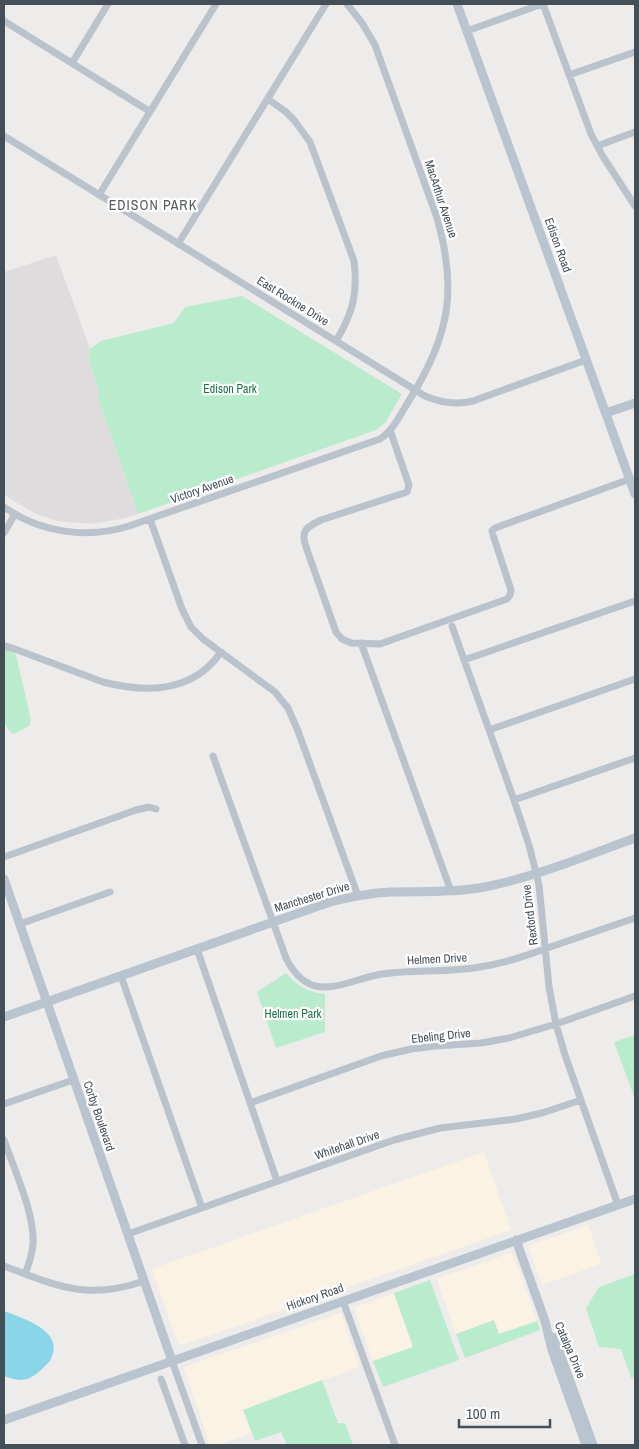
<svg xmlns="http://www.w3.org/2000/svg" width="639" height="1449" font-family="'Archivo Narrow',sans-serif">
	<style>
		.commercial { fill: #faf3e3 }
		.education { fill: #dfdcdd }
		.green { fill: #b9eccc }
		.water { fill: #88d6e7 }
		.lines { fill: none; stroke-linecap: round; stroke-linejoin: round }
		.street { stroke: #bac3cb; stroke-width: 7 }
		.secondary { stroke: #b9c4cf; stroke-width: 9 }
		.labels { text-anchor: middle; stroke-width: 4.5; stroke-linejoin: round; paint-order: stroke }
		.street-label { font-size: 12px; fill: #454f58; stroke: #fff }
		.park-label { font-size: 12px; fill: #197545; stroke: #fff }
		.neighbourhood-label { font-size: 14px; letter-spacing: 1px; fill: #585c60; stroke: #fff }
	</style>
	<rect width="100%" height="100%" fill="#eeebeb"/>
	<path class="commercial" d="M484,1152L511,1230L182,1345L178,1344L152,1269Z
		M588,1225L601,1264L542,1285L528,1246Z
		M510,1253L513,1254L537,1321L499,1334L494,1320L456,1334L437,1279Z
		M394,1293L413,1347L373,1361L354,1308Z
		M341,1313L359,1367L244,1410L251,1433L218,1445H210L184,1367Z"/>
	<path class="education" d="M56,255L90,349L89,361L99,391L98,398L138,514L121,519L90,524L57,521L34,513L4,495V272Z"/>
	<path class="green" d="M242,296L402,394L385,423L376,430L138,514L98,398L99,391L89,361L90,349L101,341L174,323L185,307Z
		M4,649L13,651L16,655L31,720L29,726L14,734L10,732L4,722Z
		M286,973C296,985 309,993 325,994V1032L276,1048L257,992Z
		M635,1035V1099L614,1042Z
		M635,1274V1376L631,1378L621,1349L599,1347L586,1308L599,1287Z
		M430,1280L459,1360L383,1387L373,1361L413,1347L394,1293Z
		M494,1320L499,1334L537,1321L540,1330L465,1358L456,1334Z
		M322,1380L338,1423H345L353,1445H287L281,1432L255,1441L243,1410Z"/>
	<path class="water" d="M4,1311C24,1319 67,1331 50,1361C33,1378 27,1385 4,1376Z"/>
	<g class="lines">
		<path class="street" d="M543,4L591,134L602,155L635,206
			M4,21L149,111
			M467,31L542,4
			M72,63L108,4
			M569,75L635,52
			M268,99L286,112L294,120L310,142L354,261C358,293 353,313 336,341
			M4,136L425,396C441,403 456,405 473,401L586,360
			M597,146L635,132
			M99,195L216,4
			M178,244L326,4
			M390,430L409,485L407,492L321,520C307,527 300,530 306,547L336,632L342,639L351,643L380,644L507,599L510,595L511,590L493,535L492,531L495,528L630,479
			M4,507C40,533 88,539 129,526L380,439C394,430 401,413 410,399C450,335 458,288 436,215L375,45L362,23L347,4
			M150,519L182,609L191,627L203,639L275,692L288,708L298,731L358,896
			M4,533L15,514
			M452,626L514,800L529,845L539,885L549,987L556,1024L565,1055L618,1205
			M361,643L451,891
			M4,646L12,648L103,682C146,693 193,693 221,652
			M464,660L635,601
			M489,730L635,679
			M213,756L286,958C292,970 301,982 315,986C335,991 361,977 382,974C414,969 447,973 480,967C506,963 531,954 556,945C583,936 609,927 635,918
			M514,800L635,758
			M4,857L136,810L149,807L156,809
			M20,924L110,892
			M197,949L277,1181
			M121,976L202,1208
			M250,1103L381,1056L411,1049L436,1046L481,1043L509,1038L556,1024L635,996
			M4,1104L73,1080
			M4,1140C14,1169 35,1214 33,1244C32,1255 29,1264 25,1274
			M128,1234L394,1140L440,1128L516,1119L542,1113L581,1100
			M4,1266C57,1286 87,1301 144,1281
			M343,1301L395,1445
			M172,1361L202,1445
			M161,1379L185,1445"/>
		<path class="secondary" d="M457,4L635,494
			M606,413L635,403
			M4,879L172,1361
			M4,1017L330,902C350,897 370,893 391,892C420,891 449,893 479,888C530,879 586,856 635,838
			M516,1240L545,1321L552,1350L586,1445
			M553,1337L558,1348L593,1445
			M4,1420L635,1199"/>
	</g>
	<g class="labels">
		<g class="street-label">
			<text transform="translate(441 199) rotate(72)" y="4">MacArthur Avenue</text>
			<text transform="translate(558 245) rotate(70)" y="4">Edison Road</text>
			<text transform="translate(293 301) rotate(32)" y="4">East Rockne Drive</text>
			<text transform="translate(202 489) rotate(-19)" y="4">Victory Avenue</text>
			<text transform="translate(312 897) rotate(-17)" y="4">Manchester Drive</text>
			<text transform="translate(530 915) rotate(-97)" y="4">Rexford Drive</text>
			<text transform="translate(437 959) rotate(-3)" y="4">Helmen Drive</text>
			<text transform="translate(441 1036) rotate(-6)" y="4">Ebeling Drive</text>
			<text transform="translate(99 1116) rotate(71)" y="4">Corby Boulevard</text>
			<text transform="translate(347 1145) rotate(-19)" y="4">Whitehall Drive</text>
			<text transform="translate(315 1297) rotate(-19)" y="4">Hickory Road</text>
			<text transform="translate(570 1350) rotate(67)" y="4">Catalpa Drive</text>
		</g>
		<g class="park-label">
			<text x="230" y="393">Edison Park</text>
			<text x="293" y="1018">Helmen Park</text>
		</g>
		<g class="neighbourhood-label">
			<text x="153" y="210">EDISON PARK</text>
		</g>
	</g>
	<rect width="639" height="1449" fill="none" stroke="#454f58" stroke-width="10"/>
	<path d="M459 1419v8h91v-8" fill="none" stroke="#454f58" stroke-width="2.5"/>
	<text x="466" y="1419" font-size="15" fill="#454f58" stroke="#ffffff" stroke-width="4" paint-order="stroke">100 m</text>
</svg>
